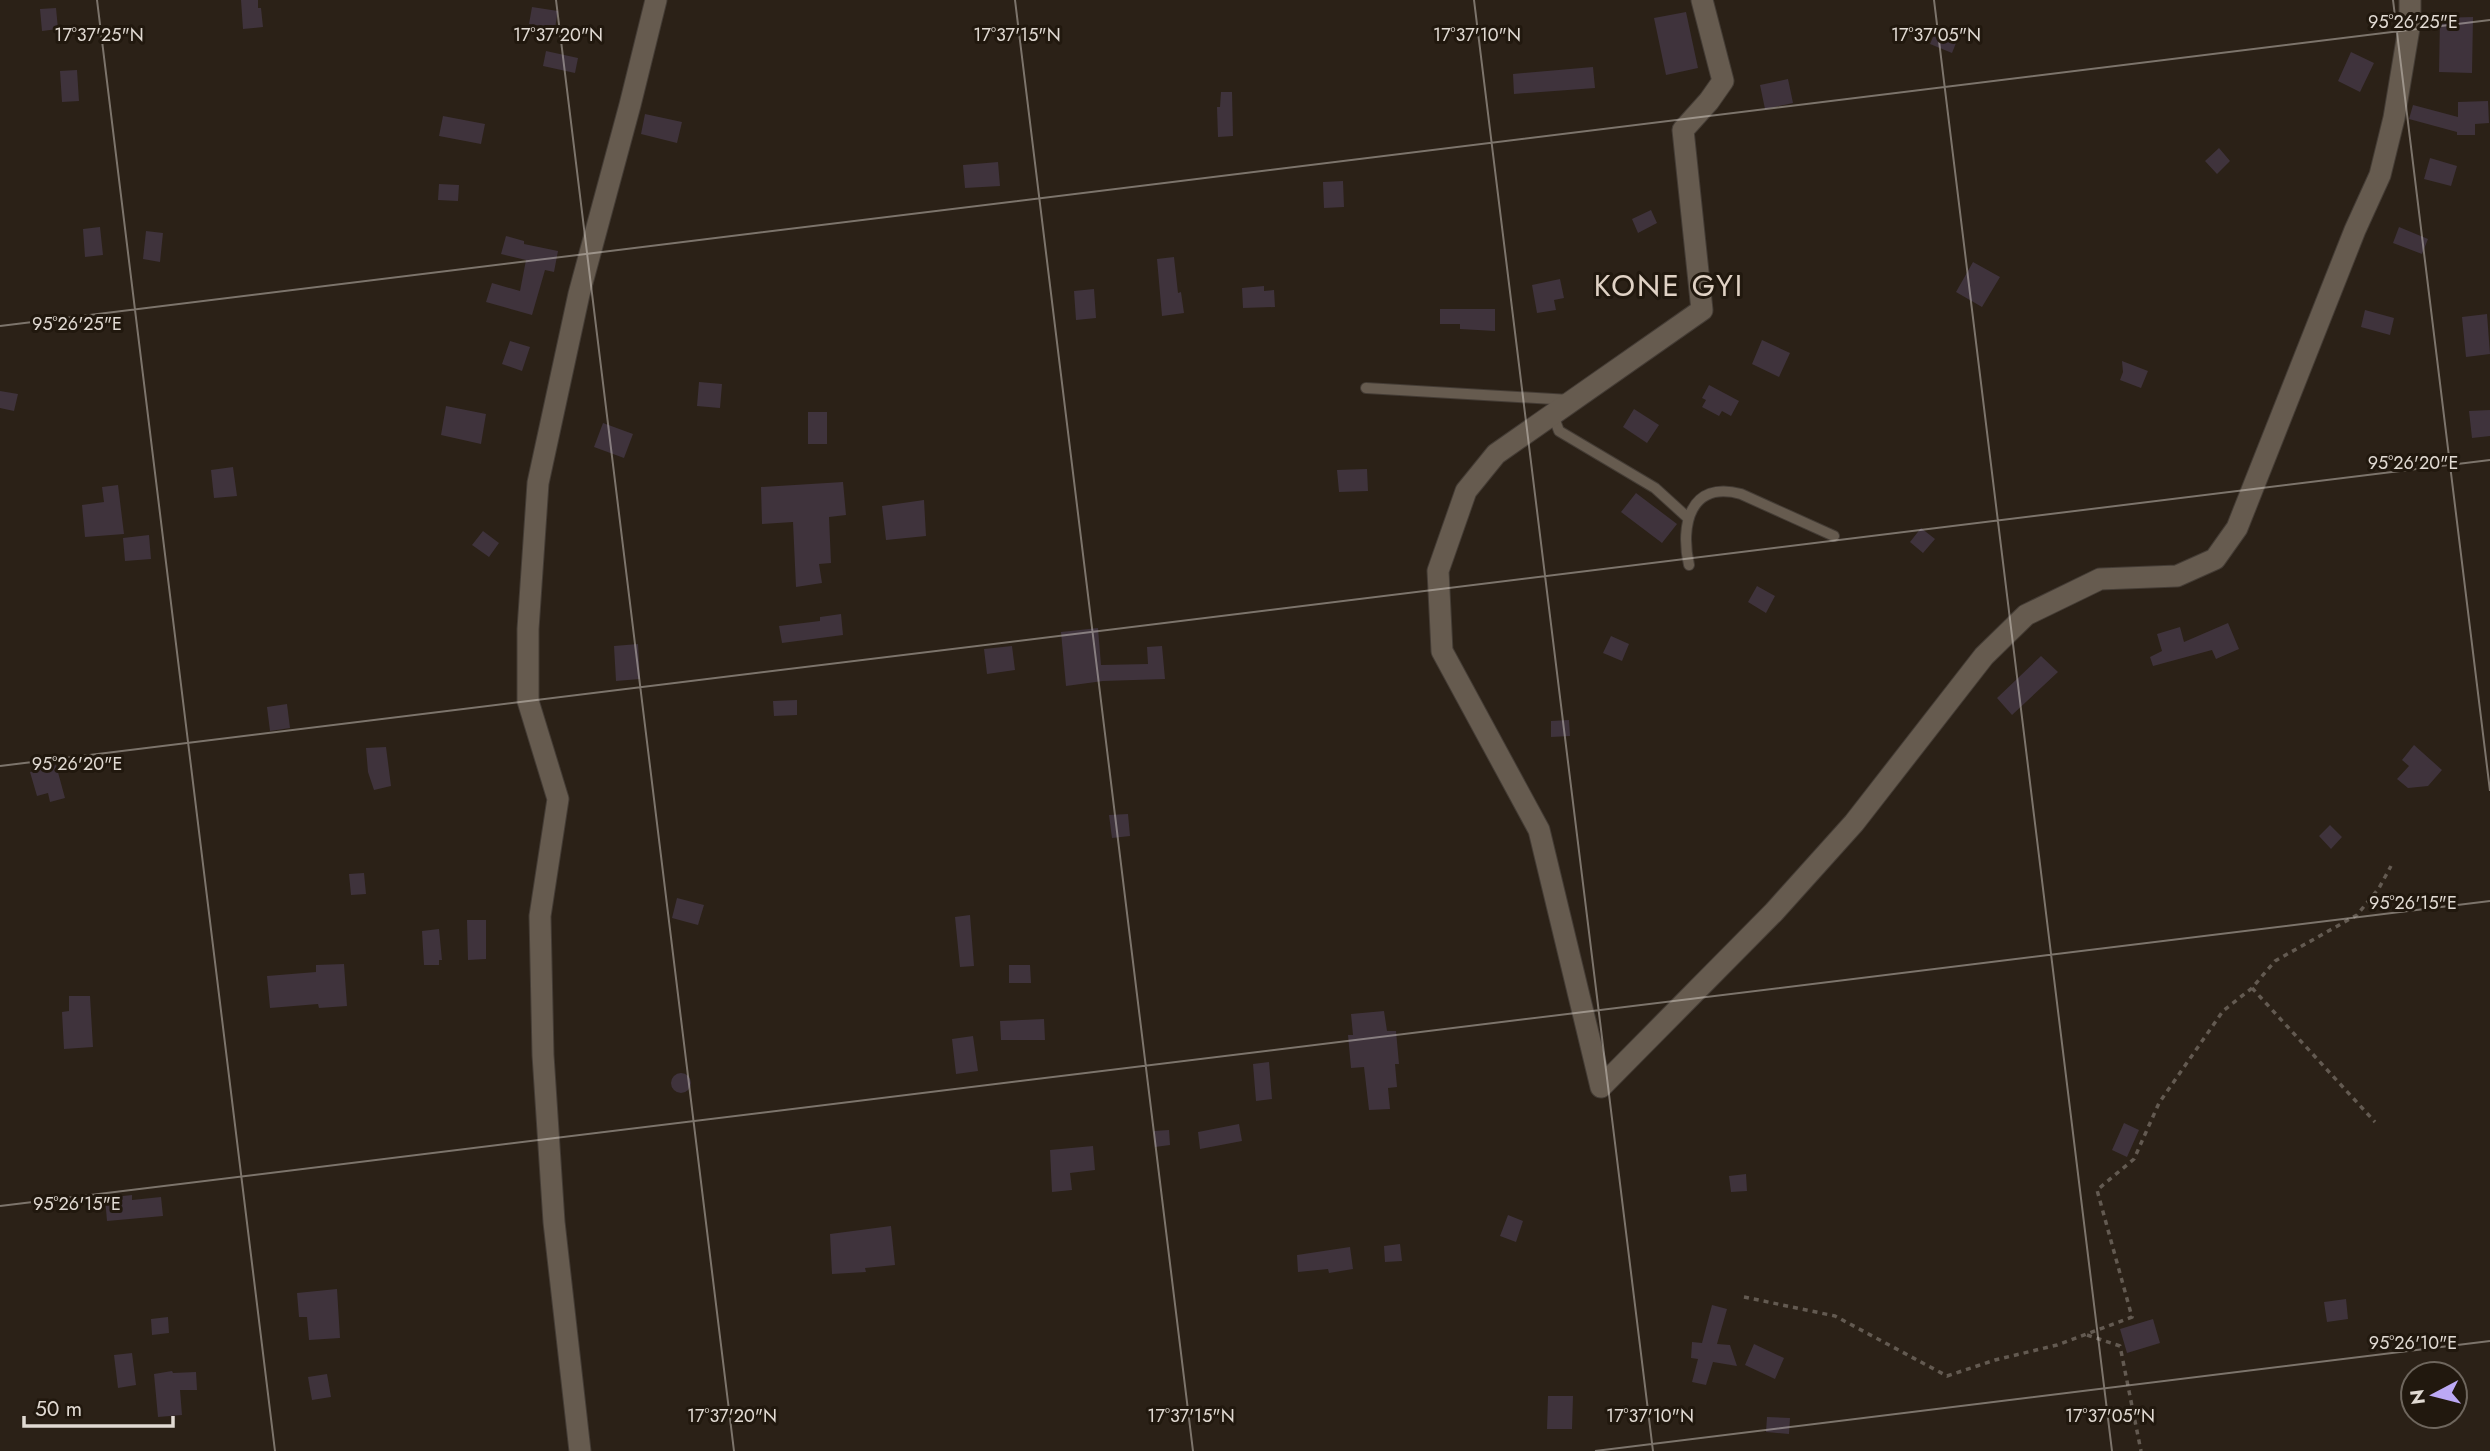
<svg xmlns="http://www.w3.org/2000/svg" width="2490" height="1451" font-family="Jost,sans-serif">
	<style>
		.building { fill: #3f333c }
		.lines { fill: none; stroke-linecap: round; stroke-linejoin: round }
		.lane-casing { stroke: #443c35; stroke-width: 12 }
		.street-casing { stroke: #443c35; stroke-width: 23 }
		.path { stroke: #635a51; stroke-width: 3.5; stroke-dasharray: 5 5; stroke-linecap: butt }
		.lane { stroke: #665b4f; stroke-width: 10 }
		.street { stroke: #665b4f; stroke-width: 21 }
		.ticks { fill: none; stroke: #e1dad3; stroke-width: 2; stroke-opacity: 0.45 }
		.labels { text-anchor: middle; stroke-width: 6; stroke-linejoin: round; paint-order: stroke }
		.quarter-label { font-size: 30px; letter-spacing: 2px; fill: #e0d2c5; stroke: #21180e }
		.ticks-label { font-size: 18px; text-anchor: middle; fill: #e1dad3; stroke: #21180e; stroke-width: 6; stroke-linejoin: round; paint-order: stroke }
	</style>
	<rect width="100%" height="100%" fill="#2b2117"/>
	<path class="building" d="M241,0H258V8H261L263,27L243,29Z
		M532,7L558,11L555,28L529,24Z
		M56,8L58,29L42,31L40,9Z
		M1686,12L1698,68L1666,75L1654,18Z
		M2473,17L2472,73L2439,72L2440,18Z
		M1936,30L1958,38L1952,53L1930,44Z
		M546,51L578,58L575,73L543,66Z
		M2351,52L2374,63L2360,92L2338,81Z
		M1593,67L1595,88L1514,94L1513,74Z
		M77,70L79,101L62,102L60,71Z
		M1788,79L1793,103L1765,109L1760,85Z
		M1221,92H1232L1233,136L1218,137L1217,107H1220Z
		M2488,101L2489,123L2475,124V135H2457V132L2409,119L2413,105L2458,117V102Z
		M645,114L682,122L677,143L641,134Z
		M443,116L485,124L481,144L439,136Z
		M2219,148L2230,161L2217,174L2205,161Z
		M2430,158L2457,166L2451,186L2424,179Z
		M998,162L1000,186L965,188L963,165Z
		M1343,181L1344,207L1324,208L1323,182Z
		M439,184L459,185L458,201L438,200Z
		M1651,210L1657,223L1638,233L1632,219Z
		M100,227L103,255L85,257L83,229Z
		M2399,227L2428,239L2422,254L2393,243Z
		M146,231L163,233L160,262L143,259Z
		M506,236L524,241V244L558,251L554,272L545,270L532,315L486,302L492,283L520,291L526,260L501,254Z
		M1174,257L1178,293L1181,292L1184,313L1162,316L1157,259Z
		M1973,262L2000,277L1982,307L1956,292Z
		M1560,279L1564,298L1554,300L1556,310L1537,313L1532,285Z
		M1264,286V291L1274,290L1275,307L1243,308L1242,288Z
		M1094,289L1096,318L1076,320L1074,291Z
		M1440,309H1495V331L1460,329V324H1440Z
		M2365,310L2394,318L2390,335L2361,327Z
		M2487,314L2490,354L2466,357L2462,317Z
		M1762,340L1790,353L1779,377L1752,364Z
		M510,341L530,347L522,371L502,364Z
		M2122,361L2148,371L2141,388L2120,380L2123,372Z
		M699,382L722,384L720,408L697,406Z
		M1709,385L1739,401L1731,416L1722,411L1719,416L1702,407L1706,400L1702,398Z
		M0,391L18,394L14,411L0,408Z
		M446,406L486,414L481,444L441,435Z
		M1634,409L1659,425L1647,443L1623,427Z
		M2490,410V436L2472,438L2469,411Z
		M808,412H827V444H808Z
		M603,423L633,434L624,458L594,447Z
		M233,467L237,496L214,498L211,470Z
		M1367,469L1368,491L1339,492L1337,470Z
		M843,482L846,515L829,517L831,563L819,564L822,583L796,587L793,522L762,524L761,487Z
		M118,485L124,534L85,537L82,505L104,502L102,487Z
		M1636,493L1677,524L1662,543L1621,512Z
		M924,500L926,536L886,540L882,506Z
		M1921,528L1935,539L1923,553L1910,542Z
		M483,531L499,543L489,557L472,545Z
		M149,535L151,559L125,561L123,538Z
		M1757,586L1775,596L1766,613L1748,602Z
		M841,614L843,635L782,643L779,626L820,621V617Z
		M2228,623L2239,649L2216,659L2212,650L2153,666L2150,657L2162,651L2157,634L2180,627L2184,642Z
		M1098,628L1101,665L1148,664L1147,647L1162,646L1165,679L1103,681L1066,686L1061,632Z
		M1611,636L1629,644L1622,661L1603,653Z
		M638,644L640,679L616,681L614,646Z
		M1012,646L1015,670L987,674L984,649Z
		M2041,656L2058,672L2012,715L1997,698Z
		M797,700V715L774,716L773,701Z
		M287,704L290,728L270,731L267,707Z
		M1569,720L1570,736L1551,737V721Z
		M2414,745L2442,770L2428,786L2408,788L2397,779L2409,766L2402,760Z
		M386,747L391,786L374,790L368,772L366,748Z
		M56,765L65,798L50,802L48,793L37,796L30,772Z
		M1128,814L1130,836L1112,838L1109,815Z
		M2330,825L2342,837L2331,849L2319,836Z
		M364,873L366,894L351,895L349,874Z
		M677,898L704,905L698,925L672,918Z
		M970,915L974,966L960,967L955,917Z
		M467,920H486V959L468,960Z
		M439,929L442,960H439V965H424L422,931Z
		M344,964L347,1006L319,1008L318,1004L270,1008L267,976L316,972V965Z
		M1009,965H1030L1031,983H1009Z
		M69,996H90L93,1047L64,1049L62,1012L69,1011Z
		M1384,1011L1387,1031H1396L1399,1064H1395L1397,1087L1388,1088L1390,1109L1369,1110L1364,1067L1351,1068L1348,1035H1353L1351,1014Z
		M1044,1019L1045,1040H1001L1000,1021Z
		M973,1036L978,1071L956,1074L952,1039Z
		M1269,1062L1272,1099L1256,1101L1253,1064Z
		M671 1083a10 10 0 1 1 20 0a10 10 0 1 1-20 0Z
		M2124,1123L2139,1130L2127,1157L2112,1150Z
		M1239,1124L1242,1141L1200,1149L1198,1132Z
		M1169,1130L1170,1145L1155,1147L1154,1131Z
		M1093,1146L1095,1170L1070,1173L1072,1190L1052,1192L1050,1150Z
		M1746,1174L1747,1191L1731,1192L1729,1176Z
		M132,1195V1200L161,1197L163,1216L107,1221L105,1198Z
		M1508,1215L1523,1221L1516,1242L1500,1236Z
		M891,1226L895,1265L865,1268L866,1272L832,1274L830,1234Z
		M1400,1244L1402,1261L1385,1262L1384,1246Z
		M1350,1247L1353,1269L1329,1273L1328,1269L1298,1272L1297,1255Z
		M337,1289L340,1338L309,1340L307,1317H299L297,1293Z
		M2346,1299L2348,1319L2327,1322L2324,1302Z
		M1712,1305L1727,1309L1717,1344L1730,1345L1737,1366L1713,1362L1706,1385L1692,1382L1698,1359L1691,1358L1692,1342L1702,1343Z
		M168,1317L169,1333L152,1335L151,1319Z
		M2153,1319L2160,1343L2127,1353L2120,1329Z
		M1754,1344L1784,1358L1775,1379L1745,1365Z
		M132,1353L136,1385L118,1388L114,1355Z
		M172,1371L173,1373L196,1372L197,1390H180L182,1415L158,1417L154,1374Z
		M327,1374L331,1397L312,1400L308,1377Z
		M1548,1396H1573L1572,1429H1547Z
		M1767,1417L1790,1418L1789,1434L1766,1432Z"/>
	<g class="lines">
		<defs>
			<path id="lane" d="M1366,388L1570,400
				M1553,415L1559,431L1655,488L1688,518
				M1689,565C1680,525 1690,480 1741,494L1834,536"/>
			<path id="street" d="M1601,1087L1774,912L1854,823L1984,656L2026,615L2100,579L2177,576L2215,559L2237,528L2355,230L2380,175L2394,118L2410,22V0
				M1601,1087L1539,830L1442,651L1438,571L1466,491L1496,454L1702,310L1683,130L1709,101L1723,81L1702,0
				M580,1451L554,1222L543,1055L540,916L558,799L528,701V629L538,483L579,294L630,105L656,0"/>
		</defs>
		<use href="#lane" class="lane-casing"/>
		<use href="#street" class="street-casing"/>
		<path class="path" d="M2252,988L2375,1122
			M1744,1297L1835,1316L1947,1376L1995,1360L2057,1345L2132,1317L2097,1190L2134,1159L2159,1103L2223,1011L2252,988L2275,961L2357,915L2379,888L2391,866
			M2087,1335L2120,1346L2141,1451"/>
		<use href="#lane" class="lane"/>
		<use href="#street" class="street"/>
	</g>
	<path class="ticks" d="M97,0L275,1451M556,0L734,1451M1015,0L1193,1451M1474,0L1653,1451M1934,0L2112,1451M2393,0L2490,791M0,326L2490,20M0,766L2490,460M0,1206L2490,901M1595,1451L2490,1341"/>
	<g class="labels">
		<g class="quarter-label">
			<text x="1669" y="296">KONE GYI</text>
		</g>
	</g>
	<g class="ticks-label">
		<text x="2413" y="28">95°26'25"E</text>
		<text x="99" y="41">17°37'25"N</text>
		<text x="558" y="41">17°37'20"N</text>
		<text x="1017" y="41">17°37'15"N</text>
		<text x="1477" y="41">17°37'10"N</text>
		<text x="1936" y="41">17°37'05"N</text>
		<text x="77" y="330">95°26'25"E</text>
		<text x="2413" y="469">95°26'20"E</text>
		<text x="77" y="770">95°26'20"E</text>
		<text x="2413" y="909">95°26'15"E</text>
		<text x="77" y="1210">95°26'15"E</text>
		<text x="2413" y="1349">95°26'10"E</text>
		<text x="732" y="1422">17°37'20"N</text>
		<text x="1191" y="1422">17°37'15"N</text>
		<text x="1650" y="1422">17°37'10"N</text>
		<text x="2110" y="1422">17°37'05"N</text>
	</g>
	<g transform="translate(2434 1395) rotate(263)"><circle r="33" fill="#21180e" stroke="#6e665d" stroke-width="2"/>
	<path d="M0-5L12 26L0 18L-12 26Z" fill="#bca9f5"/>
	<text y="-10" font-size="19" font-weight="bold" text-anchor="middle" fill="#e1dad3">N</text>
	</g>
	<path d="M24 1416v10h149v-10" fill="none" stroke="#e1dad3" stroke-width="3.5"/>
	<text x="35" y="1416" font-size="21" fill="#e1dad3" stroke="#21180e" stroke-width="5" paint-order="stroke">50 m</text>
</svg>
